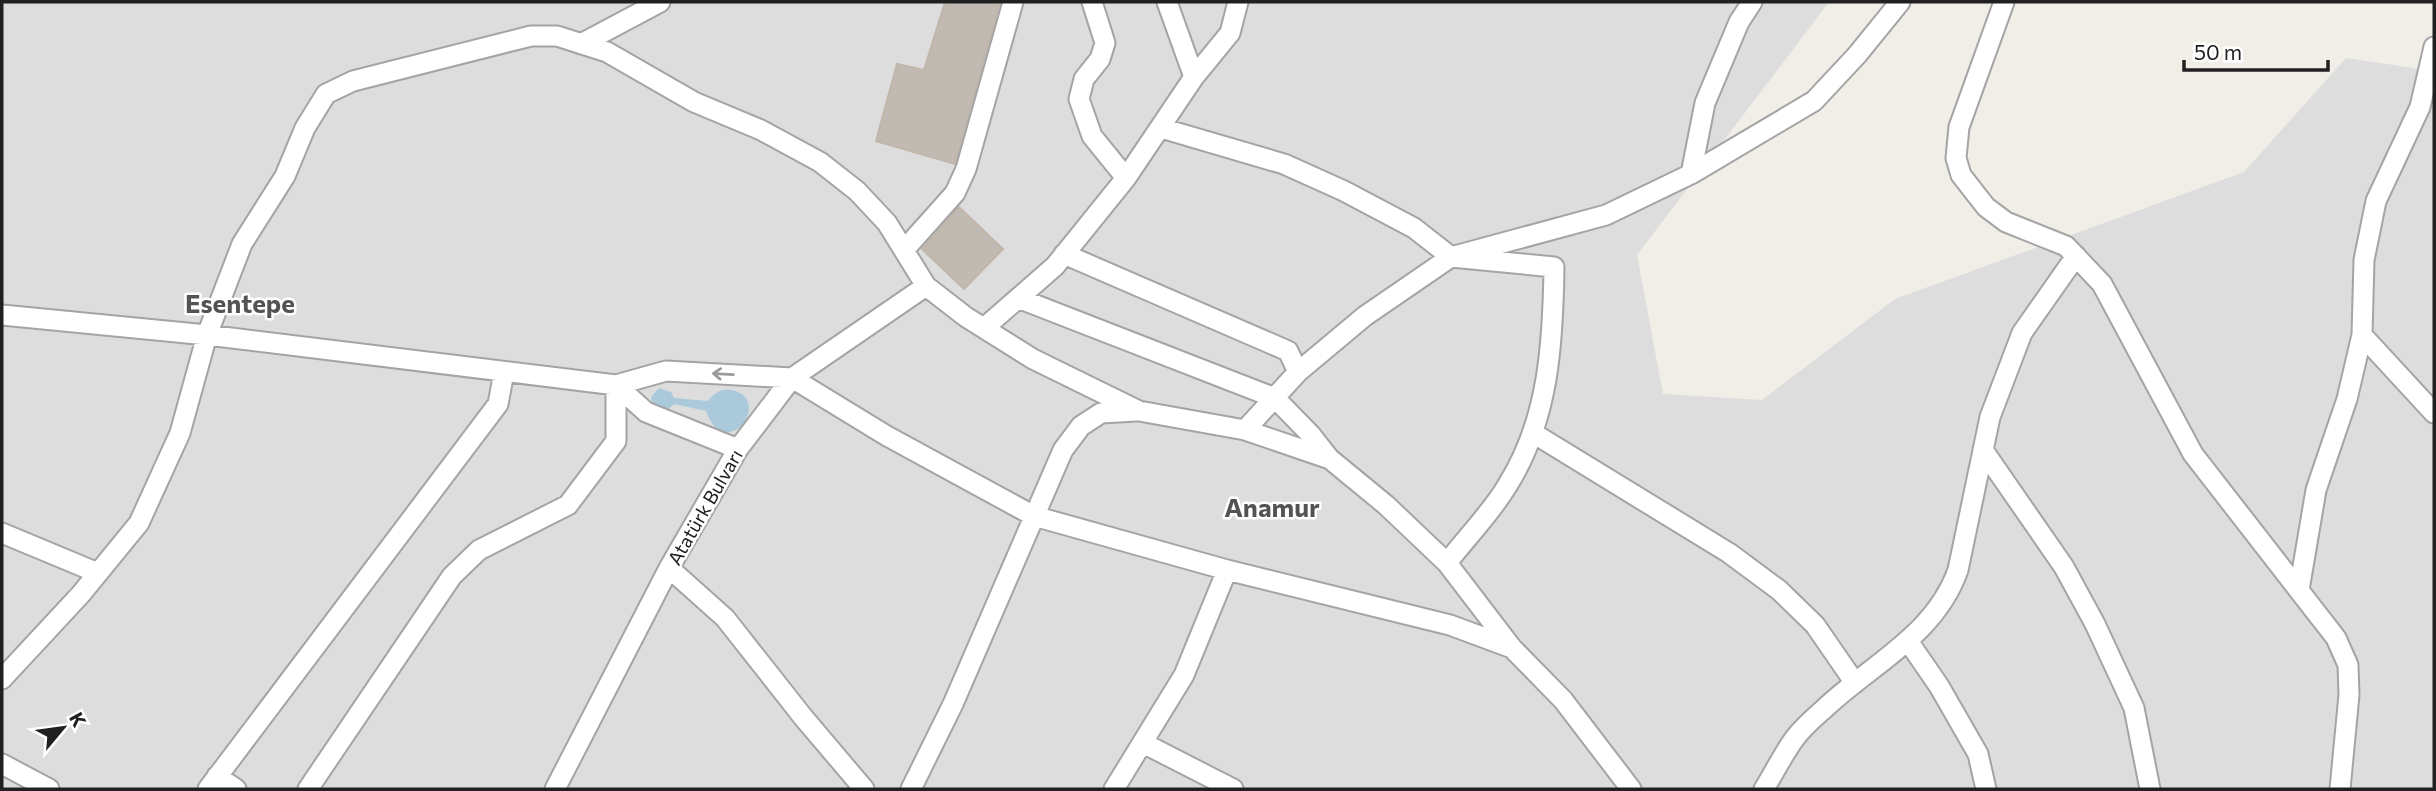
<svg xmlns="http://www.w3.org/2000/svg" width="2436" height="791" font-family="Commissioner,sans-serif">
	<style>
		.residential { fill: #dedddd }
		.water { fill: #aacadb }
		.building { fill: #c0bab3; stroke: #c1b6aa; stroke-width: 2 }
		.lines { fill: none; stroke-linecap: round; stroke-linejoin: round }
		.minor-casing { stroke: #a4a4a4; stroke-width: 23 }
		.minor { stroke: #fff; stroke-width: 19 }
		.oneway { stroke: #9b9b9b }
		.labels { text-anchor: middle; stroke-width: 5; stroke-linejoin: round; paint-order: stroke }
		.street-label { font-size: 19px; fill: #202020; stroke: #fff }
		.district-label { font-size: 26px; font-weight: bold; fill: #535353; stroke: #fff }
	</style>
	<rect width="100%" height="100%" fill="#f0eee7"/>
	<path class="residential" d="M2,2H1829L1637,255L1663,394L1762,400L1895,299L2244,172L2346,58L2434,71V789H2Z"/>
	<path class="water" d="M659,388L671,392L674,398L708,401C714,394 720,388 731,390C776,398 725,466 706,411L674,404L665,412L654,408L651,397Z"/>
	<path class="building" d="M945,2H1000L955,164L876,141L897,64L924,70Z
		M959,207L1003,249L964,289L922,249Z"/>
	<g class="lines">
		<defs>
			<path id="minor" d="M1092,2L1105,43L1100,59L1084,79L1079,99L1092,136L1126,178
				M1167,2L1194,77
				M2004,2L1959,127L1956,158L1961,175L1986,207L2006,222L2066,246L2102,284L2193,454L2336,638L2348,665L2349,695L2340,789
				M581,44L660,2
				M1161,128L1284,164L1344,191L1414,228L1451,257L1606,215L1691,174L1814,101L1857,55L1900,2
				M1691,174L1705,103L1739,22L1752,2
				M905,249L955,193L966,169L1013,2
				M1064,254L1288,351L1298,372
				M1018,298L1275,398L1311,435L1329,458
				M2,315L207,335L616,385L666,371L792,378L887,436L1034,516L1227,570L1450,625L1512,648L1563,700L1631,789
				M984,328L1055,266L1126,178L1194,77L1230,33L1238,2
				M2362,335L2434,413
				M616,385L646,412L738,449
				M1245,430L1298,372L1365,316L1451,257L1554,267C1553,342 1549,420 1507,486C1491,513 1466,538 1447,563
				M1533,433L1729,553L1779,590L1815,625L1855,683
				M1983,450L2064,567L2095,624L2134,708L2150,789
				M2,533L98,573
				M669,568L725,618L803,717L864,789
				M2299,590L2316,490L2347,399L2362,335L2364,260L2376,201L2420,107L2434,47
				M1908,641L1939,686L1978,754L1986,789
				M2,679L81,594L139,523L180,433L207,335L242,244L285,176L305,128L326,94L353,81L531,36H557L607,52L694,102L761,130L820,162L857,191L887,223L926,286L966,317L1033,359L1139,411L1245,430L1330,459L1386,505L1447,563L1512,648
				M1143,743L1233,789
				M2,764L49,789
				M217,776L236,789
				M208,789L498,404L504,372
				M308,789L452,576L479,550L568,505L616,441V385
				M555,789L669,568L738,449L792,378L926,286
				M911,789L953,704L1063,450L1081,426L1101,413L1136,411
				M1114,789L1184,675L1227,570
				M1764,789C1774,773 1783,754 1795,738C1803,727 1815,717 1825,708C1873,663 1935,635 1958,570L1990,417L2022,333L2076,256"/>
		</defs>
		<use href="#minor" class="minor-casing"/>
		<use href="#minor" class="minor"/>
	</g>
	<defs><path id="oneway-shaft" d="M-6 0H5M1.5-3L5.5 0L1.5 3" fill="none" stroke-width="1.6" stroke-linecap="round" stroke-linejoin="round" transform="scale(1.75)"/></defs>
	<use class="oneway" href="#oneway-shaft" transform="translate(723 374) rotate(-177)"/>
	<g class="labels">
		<g class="street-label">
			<text transform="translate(705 507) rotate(-60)" y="7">Atatürk Bulvarı</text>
		</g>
		<g class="district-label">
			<text x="240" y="313">Esentepe</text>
			<text x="1272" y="517">Anamur</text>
		</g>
	</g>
	<rect width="2436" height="791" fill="none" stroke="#202020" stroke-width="7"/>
	<g transform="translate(63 728) rotate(61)" stroke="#ffffff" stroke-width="5" paint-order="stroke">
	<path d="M0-5L12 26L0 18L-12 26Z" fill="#202020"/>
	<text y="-10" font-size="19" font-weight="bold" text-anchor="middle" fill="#202020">K</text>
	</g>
	<path d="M2184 60v10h144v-10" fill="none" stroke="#202020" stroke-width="3.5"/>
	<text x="2194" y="60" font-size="21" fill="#202020" stroke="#ffffff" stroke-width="5" paint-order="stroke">50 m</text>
</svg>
